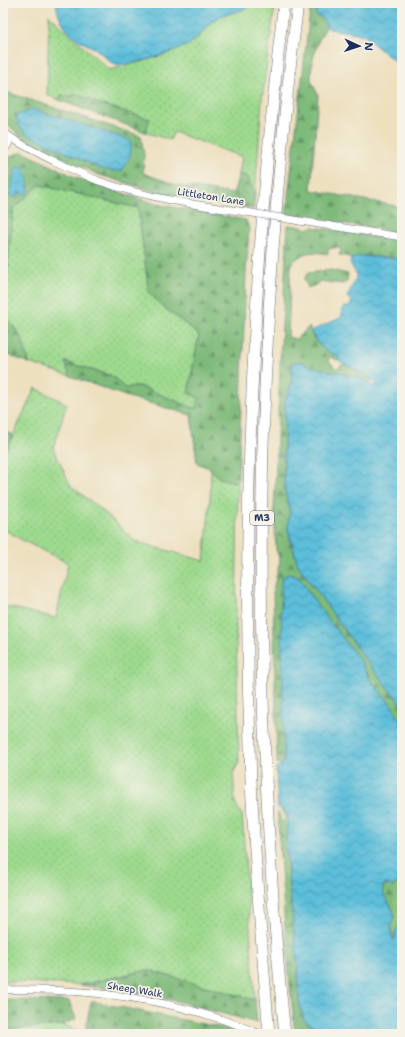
<svg xmlns="http://www.w3.org/2000/svg" width="405" height="1037" font-family="'Shantell Sans',sans-serif">
	<style>
		.grass { fill: url(#grass-dots); stroke: #5c8476 }
		.forest { fill: url(#forest-firs); stroke: #4c746c }
		.water { fill: url(#water-waves); stroke: #3c769c }
		.lines { fill: none; stroke-linecap: round; stroke-linejoin: round }
		.minor-casing { stroke: #646d80; stroke-width: 8 }
		.major-casing { stroke: #646d80; stroke-width: 10 }
		.highway-casing { stroke: #646d80; stroke-width: 12 }
		.minor { stroke: #fff; stroke-width: 7 }
		.major { stroke: #fff; stroke-width: 9 }
		.highway { stroke: #fff; stroke-width: 11 }
		.minor-bridge-casing { stroke: #646d80; stroke-width: 8; stroke-linecap: butt }
		.minor-bridge { stroke: #fff; stroke-width: 7 }
		.labels { text-anchor: middle; stroke-width: 3.5; stroke-linejoin: round; paint-order: stroke }
		.shield { fill: #f7f3e8; stroke: #5d6a87; stroke-width: 1 }
		.shield-label { font-size: 9px; font-weight: bold; fill: #1b2f5e }
		.street-label { font-size: 10px; fill: #1b2f5e; stroke: #f7f3e8 }
	</style>
	<defs>
		<pattern id="grass-dots" width="8" height="8" patternUnits="userSpaceOnUse"><rect width="8" height="8" fill="#9eda8e"/><path d="M2 2h.1M6 6h.1" fill="none" stroke="#88bb7d" stroke-width="1.8" stroke-linecap="round"/></pattern>
		<pattern id="forest-firs" width="22" height="20" patternUnits="userSpaceOnUse"><rect width="22" height="20" fill="#7eba79"/><path d="M5 1l3.5 6h-7zM16 11l3.5 6h-7z" fill="#669866"/></pattern>
		<pattern id="water-waves" width="16" height="10" patternUnits="userSpaceOnUse"><rect width="16" height="10" fill="#5cbeda"/><path d="M0 5q4-4 8 0t8 0" fill="none" stroke="#4b9bb4"/></pattern>
	</defs>
	<rect width="100%" height="100%" fill="#f7f3e8"/>
	<filter id="ink" filterUnits="userSpaceOnUse"><feTurbulence type="fractalNoise" baseFrequency=".025" numOctaves="2"/><feDisplacementMap in="SourceGraphic" scale="8" xChannelSelector="R" yChannelSelector="G"/><feConvolveMatrix kernelMatrix="1 2 1 2 8 2 1 2 1" color-interpolation-filters="sRGB"/></filter>
	<filter id="wash" filterUnits="userSpaceOnUse"><feTurbulence type="fractalNoise" baseFrequency=".012" numOctaves="4" result="noise"/><feDisplacementMap in="SourceGraphic" scale="16" xChannelSelector="R" yChannelSelector="G"/><feGaussianBlur stdDeviation="0.9" result="paint"/><feColorMatrix in="noise" values="0 0 0 0 0 0 0 0 0 0 0 0 0 0 0 0 0 1.4 0 .05"/><feComposite in="paint" operator="in"/></filter>
	<g filter="url(#wash)">
		<rect width="100%" height="100%" fill="#ede0bf"/>
		<path class="grass" d="M254,3H271L275,5L262,99L255,195L248,177L239,174L242,157L174,132L170,140L145,132L149,119L100,104L76,94L70,97L61,95L59,100L47,95L49,15L109,70C136,63 177,55 198,37C204,32 208,24 215,19C227,11 241,14 254,3Z
			M40,185L138,208L149,293L165,308L199,335L188,393L199,398L195,409L139,386L125,388L112,376L66,362L70,376L29,363L22,339L4,312L13,209Z
			M35,388L67,404L53,448L71,486L104,512L137,542L204,561L210,501L211,469L219,478L238,483L236,627L239,763L233,773L235,803L242,815L255,1000L147,970L80,985L3,981V606L56,618L68,563L24,541L3,529V451H6Z
			M62,1025L85,1032L97,1034H3V1030Z"/>
		<path class="forest" d="M311,3H317L316,15L323,17L326,27L318,42L312,63L311,80L318,95L311,190L402,207V233L286,214Z
			M3,91L141,136L144,155L143,173L176,185L233,194L239,174L248,177L255,195L253,209L156,192L97,174L25,140L3,120Z
			M76,94L100,104L150,119L145,132L59,100L61,95L70,97Z
			M23,152L77,178L156,204L246,220L249,228L246,273L238,483L219,478L211,469L197,463L191,415L125,396L70,376L65,362L112,376L125,388L139,386L196,409L199,398L188,393L199,335L165,308L149,293L138,208L40,185L13,209L4,312L22,339L29,363L3,353V184L5,165L10,156Z
			M288,225L303,227L306,229L313,227L402,241V259L364,256H358L351,260L350,257L339,255L341,251L339,247L328,249V254C310,251 304,251 291,264L288,337L296,339L309,327C311,331 312,333 313,337C319,347 329,354 340,356L338,360L330,357L328,360L336,369L344,364L365,375L372,380L370,384L358,377L346,376L339,372H330L325,369H320L314,367L312,368L303,362H294L292,364V383L285,401L284,469L285,491L290,510L288,528L291,543L298,565L366,660L402,705V723L376,686L369,679L362,663L317,605L302,582L292,574L284,761L281,767L277,763L273,590L280,561L276,549L274,511L281,343Z
			M331,270L348,274L347,282L342,284L320,281L316,285L308,288L304,279L308,273Z
			M3,431L13,435L6,451H3Z
			M281,808L286,811L288,817L286,837L289,884L298,966V990L300,1009L307,1023L327,1034H295L286,943L278,823V812L282,822L285,820Z
			M398,882H402V923L395,933V939L393,940C392,937 391,930 391,925C391,922 394,920 394,916C394,905 378,895 384,885L394,886Z
			M147,970L255,1000L257,1023L181,1002L118,990L80,985Z
			M3,1000L69,1001L76,1019L62,1025L3,1030Z
			M91,1001L228,1029L239,1034H97L85,1032Z"/>
		<path class="water" d="M56,3H254C241,14 227,11 215,19C206,25 200,36 191,43C179,51 129,67 115,64C108,62 106,57 101,53C97,49 92,47 88,45C71,37 58,22 56,3Z
			M317,3H402V69L396,62L378,48L365,36L357,33L329,29L326,26L322,17L316,15Z
			M33,109L130,140C133,155 129,158 122,171H115L102,169L26,134L19,126L16,116Z
			M17,167L26,169L29,190L25,195L19,192L17,198L10,195L14,173Z
			M358,256L402,259V705L366,660L298,565L288,528L290,510L285,491L284,469L285,401L292,383V364L294,362H303L312,368L314,367L320,369H325L330,372H339L347,376L358,377L373,386L377,385C371,375 348,367 338,360L339,356C327,353 315,344 311,331L340,318L342,315L343,307H349L352,302L347,297L356,278V273L350,263L351,260Z
			M288,574L298,577L302,582L317,605L362,663L369,679L390,703L402,723V882H398L392,887L387,884L384,885C378,895 394,905 394,916C394,919 391,922 391,925C391,929 392,937 393,940L395,939L396,931L402,923V1034H327L307,1023L304,1019L299,1002L298,966L289,884L286,837L288,817L286,811L278,808L276,767H281L284,761L281,584L282,578Z"/>
	</g>
	<g filter="url(#ink)">
		<g class="lines">
			<defs>
				<path id="minor" d="M6,134C21,145 38,153 54,161C69,168 84,175 99,181C147,198 196,205 246,212
					M300,221L402,237
					M3,990C91,988 179,999 260,1034"/>
				<path id="major" d="M3,132C10,137 9,144 3,149"/>
				<path id="highway" d="M269,1034C262,950 255,865 251,780C243,568 249,354 269,142C274,96 278,49 284,3
					M285,1034C277,962 272,889 268,817C253,545 263,272 298,3"/>
			</defs>
			<use href="#minor" class="minor-casing"/>
			<use href="#major" class="major-casing"/>
			<use href="#highway" class="highway-casing"/>
			<use href="#minor" class="minor"/>
			<use href="#major" class="major"/>
			<use href="#highway" class="highway"/>
			<defs>
				<path id="minor-bridge" d="M246,212L300,221"/>
			</defs>
			<use href="#minor-bridge" class="minor-bridge-casing"/>
			<use href="#minor-bridge" class="minor-bridge"/>
		</g>
	</g>
	<g class="labels">
		<rect class="shield" x="250" y="511" width="24" height="14" rx="3"/>
		<g class="shield-label">
			<text x="262" y="521">M3</text>
		</g>
		<g class="street-label">
			<text transform="translate(211 196) rotate(9)" y="4">Littleton Lane</text>
			<text transform="translate(135 989) rotate(9)" y="4">Sheep Walk</text>
		</g>
	</g>
	<rect width="405" height="1037" fill="none" stroke="#f7f3e8" stroke-width="16"/>
	<g transform="translate(359 46) rotate(93)" stroke="#f7f3e8" stroke-width="3" paint-order="stroke">
	<path d="M0-3L7 15L0 10L-7 15Z" fill="#1b2f5e"/>
	<text y="-6" font-size="11" font-weight="bold" text-anchor="middle" fill="#1b2f5e">N</text>
	</g>
</svg>
